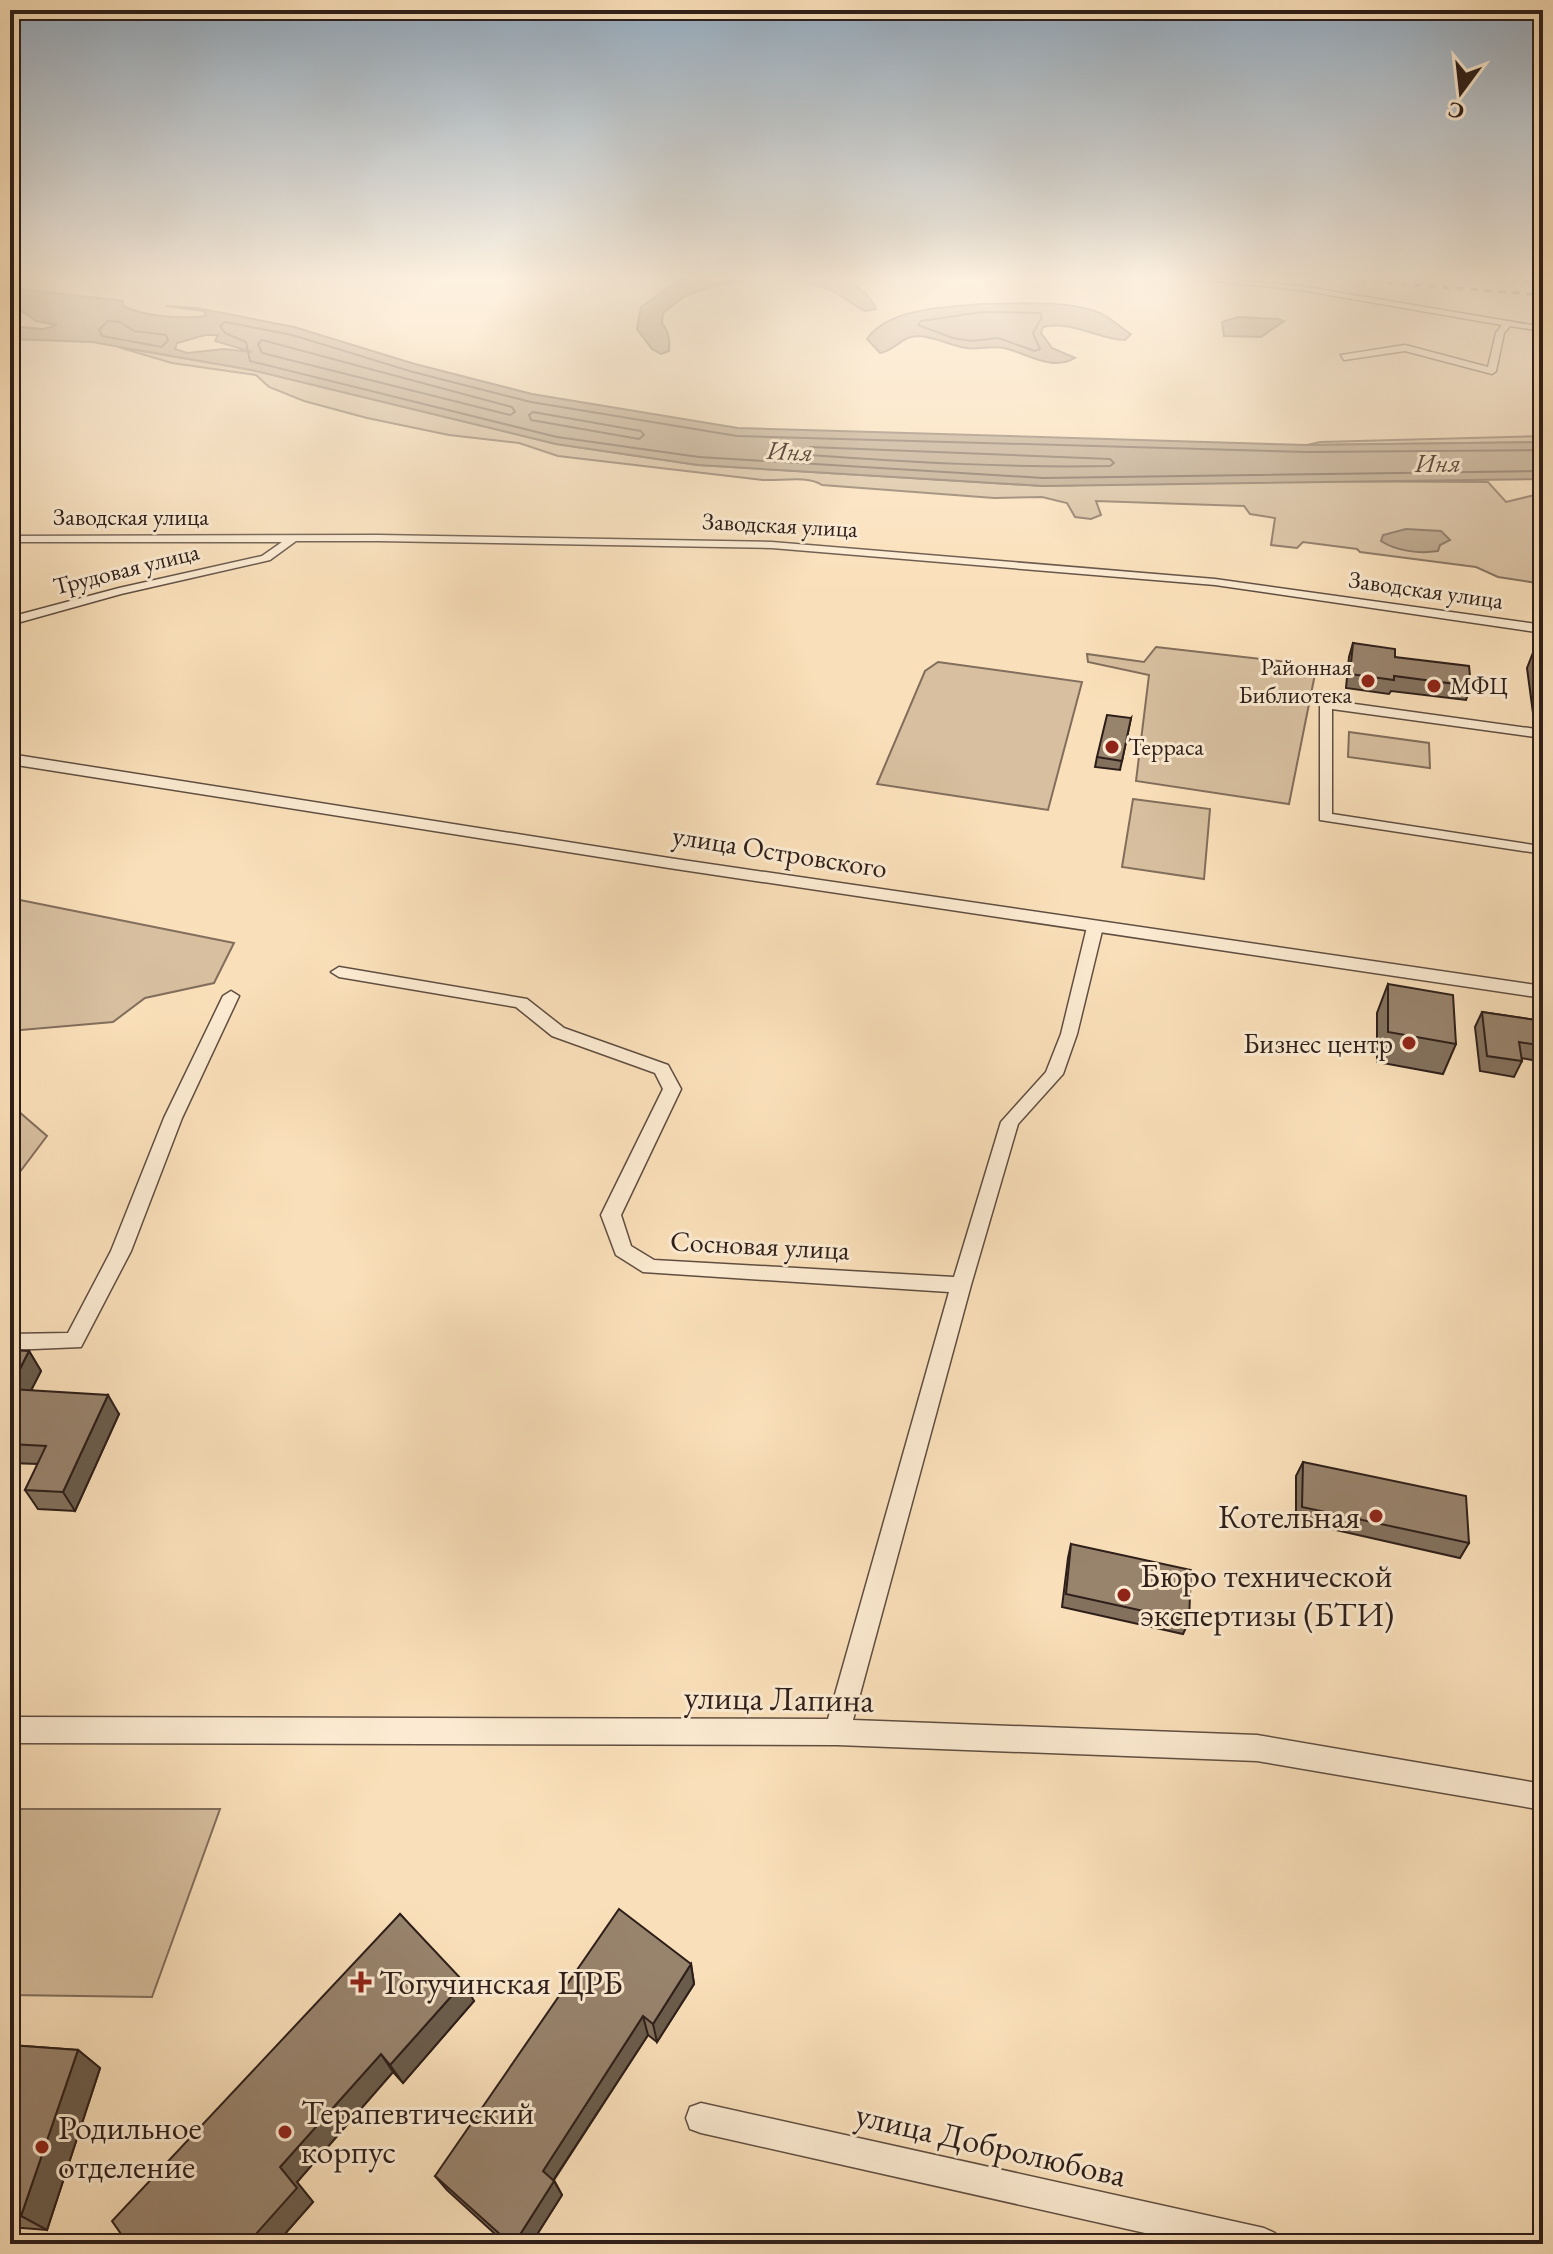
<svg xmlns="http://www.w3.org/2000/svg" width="1553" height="2254" font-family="'EB Garamond',serif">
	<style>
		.green { fill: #d7bf9f; stroke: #826e5c; stroke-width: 2 }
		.water { fill: #b49e83; stroke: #7e6b59; stroke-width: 2; fill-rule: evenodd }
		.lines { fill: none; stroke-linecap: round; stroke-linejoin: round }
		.shore { stroke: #705e4e; stroke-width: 2 }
		.minor-casing { stroke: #604e41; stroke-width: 3 }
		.tertiary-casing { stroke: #604e41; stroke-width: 3 }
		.minor { fill: #fcebd2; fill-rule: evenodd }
		.tertiary { fill: #fcebd2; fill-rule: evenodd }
		.rail { stroke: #2d1e19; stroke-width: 3; stroke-dasharray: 7 7; stroke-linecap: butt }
		.wall { fill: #83715e; stroke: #2d1e19; stroke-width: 2 }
		.shaded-wall { fill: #6a5c4c; stroke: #2d1e19; stroke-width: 2 }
		.building { fill: #98836d; stroke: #2d1e19; stroke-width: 2 }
		.poi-dot { fill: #8f2418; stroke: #fcebd2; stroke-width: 3 }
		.labels { text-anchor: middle; stroke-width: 6; stroke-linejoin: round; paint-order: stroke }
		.far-street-label { font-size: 24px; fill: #2d1e19; stroke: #fcebd2 }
		.far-poi-label { font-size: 24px; fill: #2d1e19; stroke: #fcebd2; text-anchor: start }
		.far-water-label { font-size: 26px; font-style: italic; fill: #5c4b3e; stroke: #fcebd2 }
		.street-label { font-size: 28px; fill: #2d1e19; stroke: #fcebd2 }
		.poi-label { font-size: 28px; fill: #2d1e19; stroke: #fcebd2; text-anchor: end }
		.near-poi-label { font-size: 34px; fill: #2d1e19; stroke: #fcebd2; text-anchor: start }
		.near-street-label { font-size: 34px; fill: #2d1e19; stroke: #fcebd2 }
	</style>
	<rect width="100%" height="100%" fill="#fae0ba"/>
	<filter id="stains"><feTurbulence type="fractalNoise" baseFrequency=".0025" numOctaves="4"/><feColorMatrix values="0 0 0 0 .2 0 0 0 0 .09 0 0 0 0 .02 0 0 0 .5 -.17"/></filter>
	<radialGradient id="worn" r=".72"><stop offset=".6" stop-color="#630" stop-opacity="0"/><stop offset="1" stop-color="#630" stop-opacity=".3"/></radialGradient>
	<path class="green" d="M118,347L252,370L556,444L698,465L1043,486L1243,481L1488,482L1506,502L1543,493V584L1498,577L1476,567L1360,552L1357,549L1303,542L1297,548L1271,545L1275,518L1250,514L1244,506L1096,501L1101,515L1091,519L1075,517L1067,503L1042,497L994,498L822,485C808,475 781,481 763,480L558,456L519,443L449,435L367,418L304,401L269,387L256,375L172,363Z
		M1543,436V442L1307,445L1320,442Z
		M1156,647L1287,662L1315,674L1289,804L1136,781L1149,675L1088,662L1087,654L1144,662Z
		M938,662L1082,682L1048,810L877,784L925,671Z
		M1349,732L1429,743L1430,768L1348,757Z
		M1133,799L1210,809L1204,879L1122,867Z
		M10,898L234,943L214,983L145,998L113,1022L10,1031Z
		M10,1104L47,1136L10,1185Z
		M10,1809H220L152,1997L10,1995Z"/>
	<path class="water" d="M703,275H812C839,279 864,282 876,309L865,311C851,305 842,294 828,289C784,273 731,277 688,295C680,298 671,307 663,313L662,323C669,333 670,339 669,351L661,354L652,349L637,329L641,307L677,282Z
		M10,288L123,301V306C145,317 182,319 206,316L204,311L166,306L197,308L294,327L415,364L532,394L738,428L1307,445L1543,442V479L1043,486L698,465L556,444L252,370L92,342L10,339V326L43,329L57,325L36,321L22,311L10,314ZM205,335H218L215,341L252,352L224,349L187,353L175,349L177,343Z
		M981,304C1020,304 1063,299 1100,313C1111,318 1121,328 1131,334L1125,340C1097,339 1072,320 1043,327L1041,333L1052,348L1075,358C1051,372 1027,353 1004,348C991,345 979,350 966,348C949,345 936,337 918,336C901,336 895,351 880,353L867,339C888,308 947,307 981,304Z
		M1238,317L1278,319L1284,321L1261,337L1224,336L1222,322Z
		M1406,529L1441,531L1450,540L1440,545L1438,551C1419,554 1396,551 1381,541L1383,535Z"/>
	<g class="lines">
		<path class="shore" d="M982,312L1040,313L1042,317L1033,333L1040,349L1035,351L998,338L972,341L953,338L918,325L921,321Z
			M108,321L120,322L134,331L166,335L168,340L162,347L102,336L99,330Z
			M262,340L512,407L515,412L510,415L262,353L258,344Z
			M533,412L641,431L644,435L639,439L531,420L529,415Z
			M810,447L1110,459L1114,463L1110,466C1009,468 909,462 809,455L806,451Z
			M1543,450L1307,452L737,436L531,402L413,372L292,335L225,322L220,326L225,333L246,342L250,361L557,437L699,457L1043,478L1543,471"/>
		<defs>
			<path id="minor" d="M1161,275L1300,286L1543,327V331L1510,326L1504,333L1496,371L1492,374L1405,351L1344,360L1341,355L1405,345L1488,367L1496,333L1502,325L1300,290Z
				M378,535L772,542L1215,579L1543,625V633L1215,585L772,548L378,541H296L270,560L121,594L10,625V617L119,588L262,556L282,542H10V536Z
				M1326,700L1543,730V738L1332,709V814L1540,846H1543V854L1320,820V704Z
				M1095,922L1103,927L1077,1034L1063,1074L1018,1124L971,1285L853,1720L1257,1735L1543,1784V1810L1257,1761L837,1745L10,1743V1717L828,1719L949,1292L643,1272L616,1255L601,1215L663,1089L655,1073L552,1036L516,1007L339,977L331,972L339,967L527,999L564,1028L668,1065L681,1089L621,1215L631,1246L654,1260L954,1277L1001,1122L1046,1072L1061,1034L1087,927Z
				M231,991L239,996L182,1118L131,1251L81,1347L10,1350V1334L68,1333L111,1251L164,1118L223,996Z
				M701,2103L1264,2228L1275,2233L1280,2244H1194L701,2133L690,2129L686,2118L690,2107Z"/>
			<path id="tertiary" d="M10,754L669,858L1543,986V998L669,868L10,764Z"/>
		</defs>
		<use href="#minor" class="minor-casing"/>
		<use href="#tertiary" class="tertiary-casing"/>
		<use href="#minor" class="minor"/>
		<use href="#tertiary" class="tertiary"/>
		<path class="rail" d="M1289,275L1543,295
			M1468,275L1543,284"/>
	</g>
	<path class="wall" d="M1353,643L1395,657L1471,686L1466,700L1391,691L1389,694L1346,688L1349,657Z
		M1534,650L1543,651V714L1533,713L1527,668Z
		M1131,718L1120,770L1095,767L1097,757Z
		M1388,984L1456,1044L1443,1074L1377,1062V1013Z
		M1482,1012L1543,1021V1062L1521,1058L1522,1061L1514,1077L1480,1071L1475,1027Z
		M10,1350L29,1351L41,1371L31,1390L119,1414L75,1511L38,1509L25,1490L38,1464L10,1463Z
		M1303,1462L1469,1543L1460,1558L1296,1521V1476Z
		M1071,1544L1189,1621L1183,1634L1062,1607L1068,1558Z
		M400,1914L474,2001L403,2083L393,2072L297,2182L313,2202L276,2244H128Z
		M691,1964L694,1984L657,2042L648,2035L554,2180L562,2195L531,2244H506L447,2190L435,2176Z
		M10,2045L78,2050L100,2068L47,2230L10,2227Z"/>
	<path class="shaded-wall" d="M29,1351L41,1371L22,1408L10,1389Z
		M108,1395L119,1414L75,1511L63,1492Z
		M691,1964L694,1984L657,2042L653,2024Z
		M464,1982L474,2001L403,2083L390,2065Z
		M643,2016L648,2035L550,2185L543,2171Z
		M78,2050L100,2068L47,2230L21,2216Z
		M381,2054L393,2072L297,2182L313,2202L276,2244H247L280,2167Z
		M554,2181L562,2195L531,2244H514Z"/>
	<path class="building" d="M1353,643L1395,649V657L1469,666L1471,686L1394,676V680L1350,674Z
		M1534,650L1543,651V695L1541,694Z
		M1107,715L1131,718L1122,761L1097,757Z
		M1388,984L1453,995L1456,1044L1388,1032Z
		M1482,1012L1543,1021V1046L1519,1042L1522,1061L1487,1056Z
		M10,1350L29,1351L10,1388Z
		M10,1389L108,1395L63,1492L25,1490L46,1446L10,1444Z
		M1303,1462L1466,1496L1469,1543L1302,1507Z
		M1071,1544L1191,1570L1189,1621L1066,1594Z
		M619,1909L691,1964L653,2024L643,2016L543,2171L554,2181L514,2244H511L435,2176Z
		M400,1914L464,1982L390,2065L381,2054L280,2167L297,2188L247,2244H128L112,2221Z
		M10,2045L78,2050L21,2216L10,2215Z"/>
	<linearGradient id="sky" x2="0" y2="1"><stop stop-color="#93abc0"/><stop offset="0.47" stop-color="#fdf1e0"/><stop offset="1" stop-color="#fdf1e0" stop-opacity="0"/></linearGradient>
	<rect width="1553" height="591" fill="url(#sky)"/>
	<g class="poi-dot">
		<circle cx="1368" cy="681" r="8"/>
		<circle cx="1434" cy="686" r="8"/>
		<circle cx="1112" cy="747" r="8"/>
		<circle cx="1409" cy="1043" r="8"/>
		<circle cx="1376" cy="1516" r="8"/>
		<circle cx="1124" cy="1595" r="8"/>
		<path d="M357 1970h8v8h8v8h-8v8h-8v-8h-8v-8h8z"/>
		<circle cx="285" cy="2132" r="8"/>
		<circle cx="42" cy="2147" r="8"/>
	</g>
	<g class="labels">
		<g class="far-street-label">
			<text x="131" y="525">Заводская улица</text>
			<text transform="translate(780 525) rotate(3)" y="8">Заводская улица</text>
			<text transform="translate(126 569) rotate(-14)" y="8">Трудовая улица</text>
			<text transform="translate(1426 590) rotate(8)" y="8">Заводская улица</text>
		</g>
		<g class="far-poi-label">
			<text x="1352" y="675" text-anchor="end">Районная<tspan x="1352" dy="28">Библиотека</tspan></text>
			<text x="1450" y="694">МФЦ</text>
			<text x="1128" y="755">Терраса</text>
		</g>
		<g class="far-water-label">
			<text transform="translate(790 451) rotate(3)" y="9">Иня</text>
			<text x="1438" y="472">Иня</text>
		</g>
		<g class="street-label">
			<text transform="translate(780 851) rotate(9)" y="10">улица Островского</text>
			<text transform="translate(760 1245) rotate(3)" y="10">Сосновая улица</text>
		</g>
		<g class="poi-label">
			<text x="1393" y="1053">Бизнес центр</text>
		</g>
		<g class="near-poi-label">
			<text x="1360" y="1528" text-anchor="end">Котельная</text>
			<text x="1140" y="1587">Бюро технической<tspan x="1140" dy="39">экспертизы (БТИ)</tspan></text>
			<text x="379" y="1994">Тогучинская ЦРБ</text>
			<text x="301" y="2124">Терапевтический<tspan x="301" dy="39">корпус</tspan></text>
			<text x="58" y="2139">Родильное<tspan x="58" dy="39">отделение</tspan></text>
		</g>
		<g class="near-street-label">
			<text transform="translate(779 1698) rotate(1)" y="12">улица Лапина</text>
			<text transform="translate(991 2144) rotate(13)" y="12">улица Добролюбова</text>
		</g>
	</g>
	<rect width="1553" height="2254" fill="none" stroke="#fae0ba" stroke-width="40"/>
	<rect x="12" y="12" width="1529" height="2230" fill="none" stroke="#2d1e19" stroke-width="4"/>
	<rect x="20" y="20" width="1513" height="2214" fill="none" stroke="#2d1e19" stroke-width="2"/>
	<g transform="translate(1461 92) rotate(195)" stroke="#fcebd2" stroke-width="6" paint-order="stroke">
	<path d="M0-6L14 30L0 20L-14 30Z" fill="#2d1e19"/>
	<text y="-12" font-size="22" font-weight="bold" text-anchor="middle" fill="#2d1e19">С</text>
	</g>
	<rect width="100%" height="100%" filter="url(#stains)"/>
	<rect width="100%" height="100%" fill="url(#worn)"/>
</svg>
